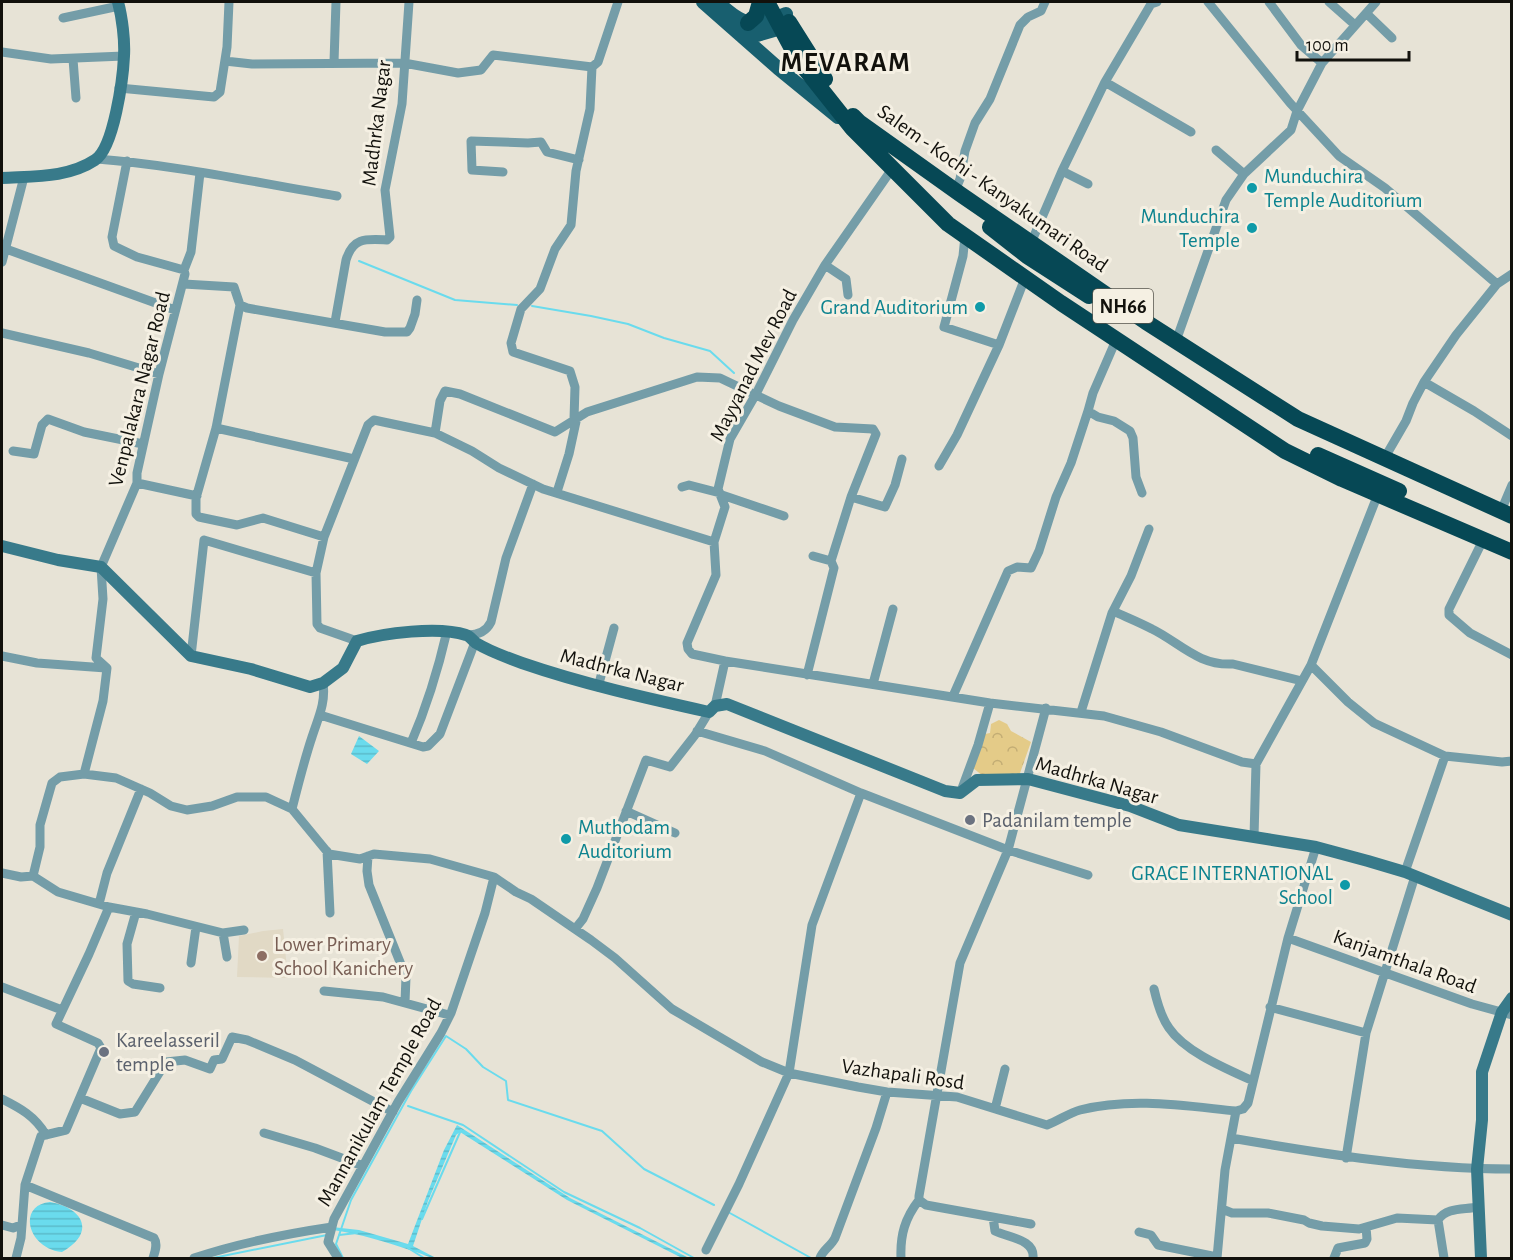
<svg xmlns="http://www.w3.org/2000/svg" width="1513" height="1260" font-family="'Alegreya Sans',sans-serif">
	<style>
		.built { fill: #e1d9c5 }
		.park { fill: url(#park-crowns) }
		.water { fill: url(#water-rules) }
		.lines { fill: none; stroke-linecap: round; stroke-linejoin: round }
		.stream { stroke: #6adbed; stroke-width: 2 }
		.street { stroke: #749da8; stroke-width: 9 }
		.secondary { stroke: #387a8a; stroke-width: 12 }
		.primary { stroke: #185f6f; stroke-width: 14 }
		.highway { stroke: #064855; stroke-width: 16 }
		.culture-dot { fill: #0f9aa8; stroke: #f5f0e3; stroke-width: 2 }
		.worship-dot { fill: #6b7280; stroke: #f5f0e3; stroke-width: 2 }
		.education-dot { fill: #8d6e63; stroke: #f5f0e3; stroke-width: 2 }
		.labels { text-anchor: middle; stroke-width: 6; stroke-linejoin: round; paint-order: stroke }
		.shield { fill: #f5f0e3; stroke: #56544c; stroke-width: 1.5 }
		.shield-label { font-size: 20px; font-weight: bold; fill: #12110c }
		.street-label { font-size: 21px; fill: #12110c; stroke: #f5f0e3 }
		.culture-label { font-size: 21px; fill: #0d838f; stroke: #f5f0e3; text-anchor: end }
		.worship-label { font-size: 21px; fill: #5b616d; stroke: #f5f0e3; text-anchor: start }
		.education-label { font-size: 21px; fill: #785e54; stroke: #f5f0e3; text-anchor: start }
		.district-label { font-size: 27px; font-weight: bold; letter-spacing: 1.5px; fill: #12110c; stroke: #f5f0e3 }
	</style>
	<defs>
		<pattern id="park-crowns" width="20" height="18" patternUnits="userSpaceOnUse" patternTransform="scale(1.5)"><rect width="20" height="18" fill="#e4cb88"/><path d="M2 6a3 3 0 1 1 6 0M12 15a3 3 0 1 1 6 0" fill="none" stroke="#c3ad74"/></pattern>
		<pattern id="water-rules" width="6" height="5" patternUnits="userSpaceOnUse" patternTransform="scale(1.5)"><rect width="6" height="5" fill="#6adbed"/><path d="M0 2.5h6" fill="none" stroke="#5bbbca"/></pattern>
	</defs>
	<rect width="100%" height="100%" fill="#e7e3d6"/>
	<path class="built" d="M283,929L288,978L237,977L239,936L263,931Z"/>
	<path class="park" d="M999,720L1007,724L1011,731L1031,742L1019,776H983L973,768L985,734L990,733L991,724Z"/>
	<path class="water" d="M359,736L379,751L367,764L351,754Z
		M457,1125L570,1198L689,1258H682L567,1200L460,1132L456,1135L428,1201L413,1246L436,1258C428,1258 421,1253 413,1251C386,1242 361,1234 333,1230L332,1227L359,1230L408,1244L444,1150Z
		M50,1202C84,1208 96,1233 62,1252C27,1248 17,1205 50,1202Z"/>
	<g class="lines">
		<path class="stream" d="M359,261L455,300L517,305
			M532,306L591,316L628,324L664,338L710,351L734,373
			M408,1106L463,1125L564,1192L640,1228L694,1258
			M728,1212L811,1258
			M422,1219L461,1130
			M339,1235L357,1233
			M408,1248L424,1258
			M213,1258L327,1235
			M343,1258L336,1244L351,1200L411,1091L446,1036L466,1049L483,1067L506,1081L508,1100L602,1131L644,1169L714,1205"/>
		<path class="street" d="M1208,2L1290,103L1339,156L1385,188L1497,284
			M1269,2L1301,45L1322,63
			M1329,2L1355,25
			M1366,13L1392,38
			M63,18L119,6
			M2,52L51,59L124,56
			M73,59L76,98
			M225,61L252,64L404,63L458,73L481,70L493,55L592,67
			M334,62L336,2
			M1105,82L1191,132
			M119,88L214,97L220,92L227,47L229,2
			M1216,150L1244,174
			M97,159C177,165 257,183 337,196
			M127,161L112,237L114,246L137,257L184,270L185,274L159,374L137,473V483L101,567L103,599L96,658L107,668L103,701L84,774L116,778L150,793L171,806L187,810L212,806L237,797H266L292,809L329,854L360,859L374,854L430,859L494,877
			M1062,171L1088,184
			M503,172L472,170L471,141L528,143L541,142L547,152L579,160
			M955,191L960,179L965,151L975,123L990,99L1020,25L1028,17L1041,11L1045,2
			M965,236L963,256L944,327L999,345L1025,278
			M1031,243L1062,171L1105,82L1151,4L1157,2
			M6,249L175,310
			M2,262L24,177
			M825,265L846,279L848,295
			M184,270L191,252L200,173
			M184,284L234,287L240,305L247,308L385,332H407L410,328L415,314L417,300
			M240,305L216,428L196,498V514L199,517L237,525L263,518L324,537
			M335,322L346,260C353,237 366,239 387,240L390,237L385,190L402,104L409,2
			M2,333L89,353L159,374
			M1176,341L1226,200L1244,174L1291,130L1297,111L1322,63L1376,2
			M1424,382L1474,411L1512,436
			M1088,411L1093,393L1116,340
			M574,419L575,387L570,371L513,352L511,343L521,309L540,289L555,249L571,225L576,171L590,109L592,67L598,62L618,2
			M216,428L354,459
			M435,433L440,401L445,391L460,394L555,432L587,412L697,377L720,378L779,406L835,427L873,429L876,434L851,497L831,561
			M13,451L34,454L42,425L48,419L84,432L143,444
			M1384,459L1406,421L1413,403L1424,382L1456,335L1497,284L1512,274
			M939,466L957,435L999,345
			M137,483L197,496
			M682,487L689,485L720,493
			M557,492L569,454L577,417
			M722,495L784,516
			M851,497L885,507L895,485L902,459
			M1501,511L1512,485
			M1483,540L1449,609V615L1470,633L1512,655
			M1113,611C1126,617 1139,622 1152,629C1179,642 1198,666 1233,664L1302,681
			M468,635C478,635 486,632 491,622L506,558L533,484
			M357,641L320,628L317,624L316,573L324,537L368,425L374,420L435,433L472,451L499,468L543,489L714,542
			M2,656L37,663L106,668
			M191,656L204,540L316,573
			M725,661L990,703L1104,716L1161,732L1242,762L1256,764L1311,665L1378,494
			M1311,665L1348,702L1374,723L1445,756L1502,762L1512,761
			M807,675L834,568L831,561L813,556
			M873,684L893,609
			M598,687L614,628
			M953,696L1008,571L1017,567L1031,568L1039,551L1056,497L1071,463L1088,411L1098,417L1114,421L1130,431L1133,438L1136,477L1142,493
			M715,706L725,661L692,654L688,649L687,643L716,575L714,542L725,507L718,489L730,439L756,394L793,320L825,265L892,169
			M1081,712L1112,613L1131,576L1149,529
			M320,715L423,747L428,746L440,734L475,642
			M697,731L765,751L861,793
			M411,743C427,706 438,670 447,631
			M961,791L978,745L990,703
			M292,809C298,785 304,761 312,737C318,718 326,703 323,683
			M626,811L675,833
			M1254,837L1256,764
			M327,851L330,913
			M368,856L367,871L369,885L406,977L405,1002
			M1405,872L1445,756
			M2,873L21,877L33,876L58,892L109,907L89,954L56,1024L98,1043L101,1048L66,1130L41,1136L25,1185L21,1238L16,1258
			M33,876L40,847V825L52,783L60,777L84,774
			M99,904L107,873L141,789
			M109,907L147,914L223,933L244,930
			M136,912L127,944L128,981L133,984L160,988
			M575,929L583,919L597,888L646,760L670,767L695,735L709,712
			M223,933L227,957
			M1288,938L1472,1004L1512,1015
			M191,963L196,927
			M2,987L62,1010
			M1154,989C1157,1002 1161,1017 1169,1028C1185,1052 1227,1069 1253,1081
			M324,991L383,997L449,1015
			M1270,1007L1366,1033
			M80,1098L120,1114L135,1112L166,1062L185,1060L210,1069L214,1060L222,1059L232,1037L247,1040L295,1060L393,1112
			M2,1099C20,1108 35,1116 46,1135
			M995,1109L1005,1069
			M264,1133L315,1148L363,1166
			M1231,1138C1324,1154 1417,1169 1512,1169
			M1346,1158L1366,1033L1415,876
			M25,1185L154,1238C158,1244 155,1252 153,1258
			M1222,1209L1232,1213H1268L1304,1220L1309,1223L1322,1226L1359,1229L1397,1218L1438,1220C1447,1207 1463,1210 1478,1207
			M993,1217L995,1231C1009,1238 1035,1239 1033,1258
			M1438,1220L1444,1258
			M1031,1224L926,1205L919,1200V1196L960,963L1008,850L1046,708
			M2,1225L13,1228L21,1225
			M1139,1232L1151,1235L1158,1245L1217,1257
			M706,1250L739,1184L789,1073L812,925L861,793L1008,850L1088,875
			M194,1258C239,1243 285,1234 332,1227
			M338,1258L328,1242L334,1219L398,1102L441,1033L451,1013L485,913L494,877L516,892L531,899L591,940L615,958L672,1009L762,1062L789,1073L858,1087L887,1092L957,1097L1047,1125C1058,1121 1069,1113 1080,1110C1132,1097 1185,1106 1236,1111L1243,1109L1248,1103L1288,938L1316,847
			M820,1258C823,1250 831,1246 835,1238L876,1128L887,1092
			M901,1258C900,1235 905,1218 919,1200
			M1217,1258L1225,1170L1236,1111
			M1334,1258L1338,1248L1365,1243L1367,1239L1366,1227"/>
		<path class="secondary" d="M2,178C33,176 68,178 95,160C114,148 123,78 124,56C125,40 122,17 118,2
			M2,546L58,560L101,567L191,656L251,669L310,687L323,683L343,668L357,641C383,633 439,626 466,635C470,636 472,640 476,643C489,651 508,658 522,663C583,684 646,698 709,712L715,706L727,704L945,791L960,793L977,780L1028,779L1130,806L1179,825L1316,847L1368,861L1405,872L1512,915
			M1481,1258L1477,1169L1482,1120V1072L1502,1012L1512,998"/>
		<path class="primary" d="M703,2L778,68L838,117
			M717,2C745,26 751,29 786,14
			M737,31L757,35L781,28"/>
		<path class="highway" d="M767,2L798,60L852,128L948,224L1061,303L1285,451L1342,479L1512,552
			M789,22L825,79
			M748,23L756,16L760,2
			M853,116L859,122L960,194L1146,322L1298,419L1512,516
			M990,227L1027,256L1089,296
			M1318,455L1399,491"/>
	</g>
	<g class="culture-dot">
		<circle cx="1252" cy="188" r="6"/>
		<circle cx="1252" cy="228" r="6"/>
		<circle cx="980" cy="307" r="6"/>
		<circle cx="566" cy="839" r="6"/>
		<circle cx="1345" cy="885" r="6"/>
	</g>
	<g class="worship-dot">
		<circle cx="970" cy="820" r="6"/>
		<circle cx="104" cy="1052" r="6"/>
	</g>
	<circle class="education-dot" cx="262" cy="956" r="6"/>
	<g class="labels">
		<rect class="shield" x="1093" y="289" width="60" height="34" rx="4.5"/>
		<g class="shield-label">
			<text x="1123" y="313">NH66</text>
		</g>
		<g class="street-label">
			<text transform="translate(376 123) rotate(-83)" y="7">Madhrka Nagar</text>
			<text transform="translate(993 188) rotate(35)" y="7">Salem - Kochi - Kanyakumari Road</text>
			<text transform="translate(753 365) rotate(-63)" y="7">Mayyanad Mev Road</text>
			<text transform="translate(139 389) rotate(-76)" y="7">Venpalakara Nagar Road</text>
			<text transform="translate(622 670) rotate(14)" y="7">Madhrka Nagar</text>
			<text transform="translate(1097 780) rotate(16)" y="7">Madhrka Nagar</text>
			<text transform="translate(1405 961) rotate(20)" y="7">Kanjamthala Road</text>
			<text transform="translate(903 1074) rotate(8)" y="7">Vazhapali Rosd</text>
			<text transform="translate(379 1102) rotate(-61)" y="7">Mannanikulam Temple Road</text>
		</g>
		<g class="culture-label">
			<text x="1264" y="183" text-anchor="start">Munduchira<tspan x="1264" dy="24">Temple Auditorium</tspan></text>
			<text x="1240" y="223">Munduchira<tspan x="1240" dy="24">Temple</tspan></text>
			<text x="968" y="314">Grand Auditorium</text>
			<text x="578" y="834" text-anchor="start">Muthodam<tspan x="578" dy="24">Auditorium</tspan></text>
			<text x="1333" y="880">GRACE INTERNATIONAL<tspan x="1333" dy="24">School</tspan></text>
		</g>
		<g class="worship-label">
			<text x="982" y="827">Padanilam temple</text>
			<text x="116" y="1047">Kareelasseril<tspan x="116" dy="24">temple</tspan></text>
		</g>
		<g class="education-label">
			<text x="274" y="951">Lower Primary<tspan x="274" dy="24">School Kanichery</tspan></text>
		</g>
		<g class="district-label">
			<text x="846" y="71">MEVARAM</text>
		</g>
	</g>
	<rect width="1513" height="1260" fill="none" stroke="#12110c" stroke-width="6"/>
	<path d="M1297 51v9h112v-9" fill="none" stroke="#12110c" stroke-width="3"/>
	<text x="1306" y="51" font-size="18" fill="#12110c" stroke="#f5f0e3" stroke-width="4.5" paint-order="stroke">100 m</text>
</svg>
